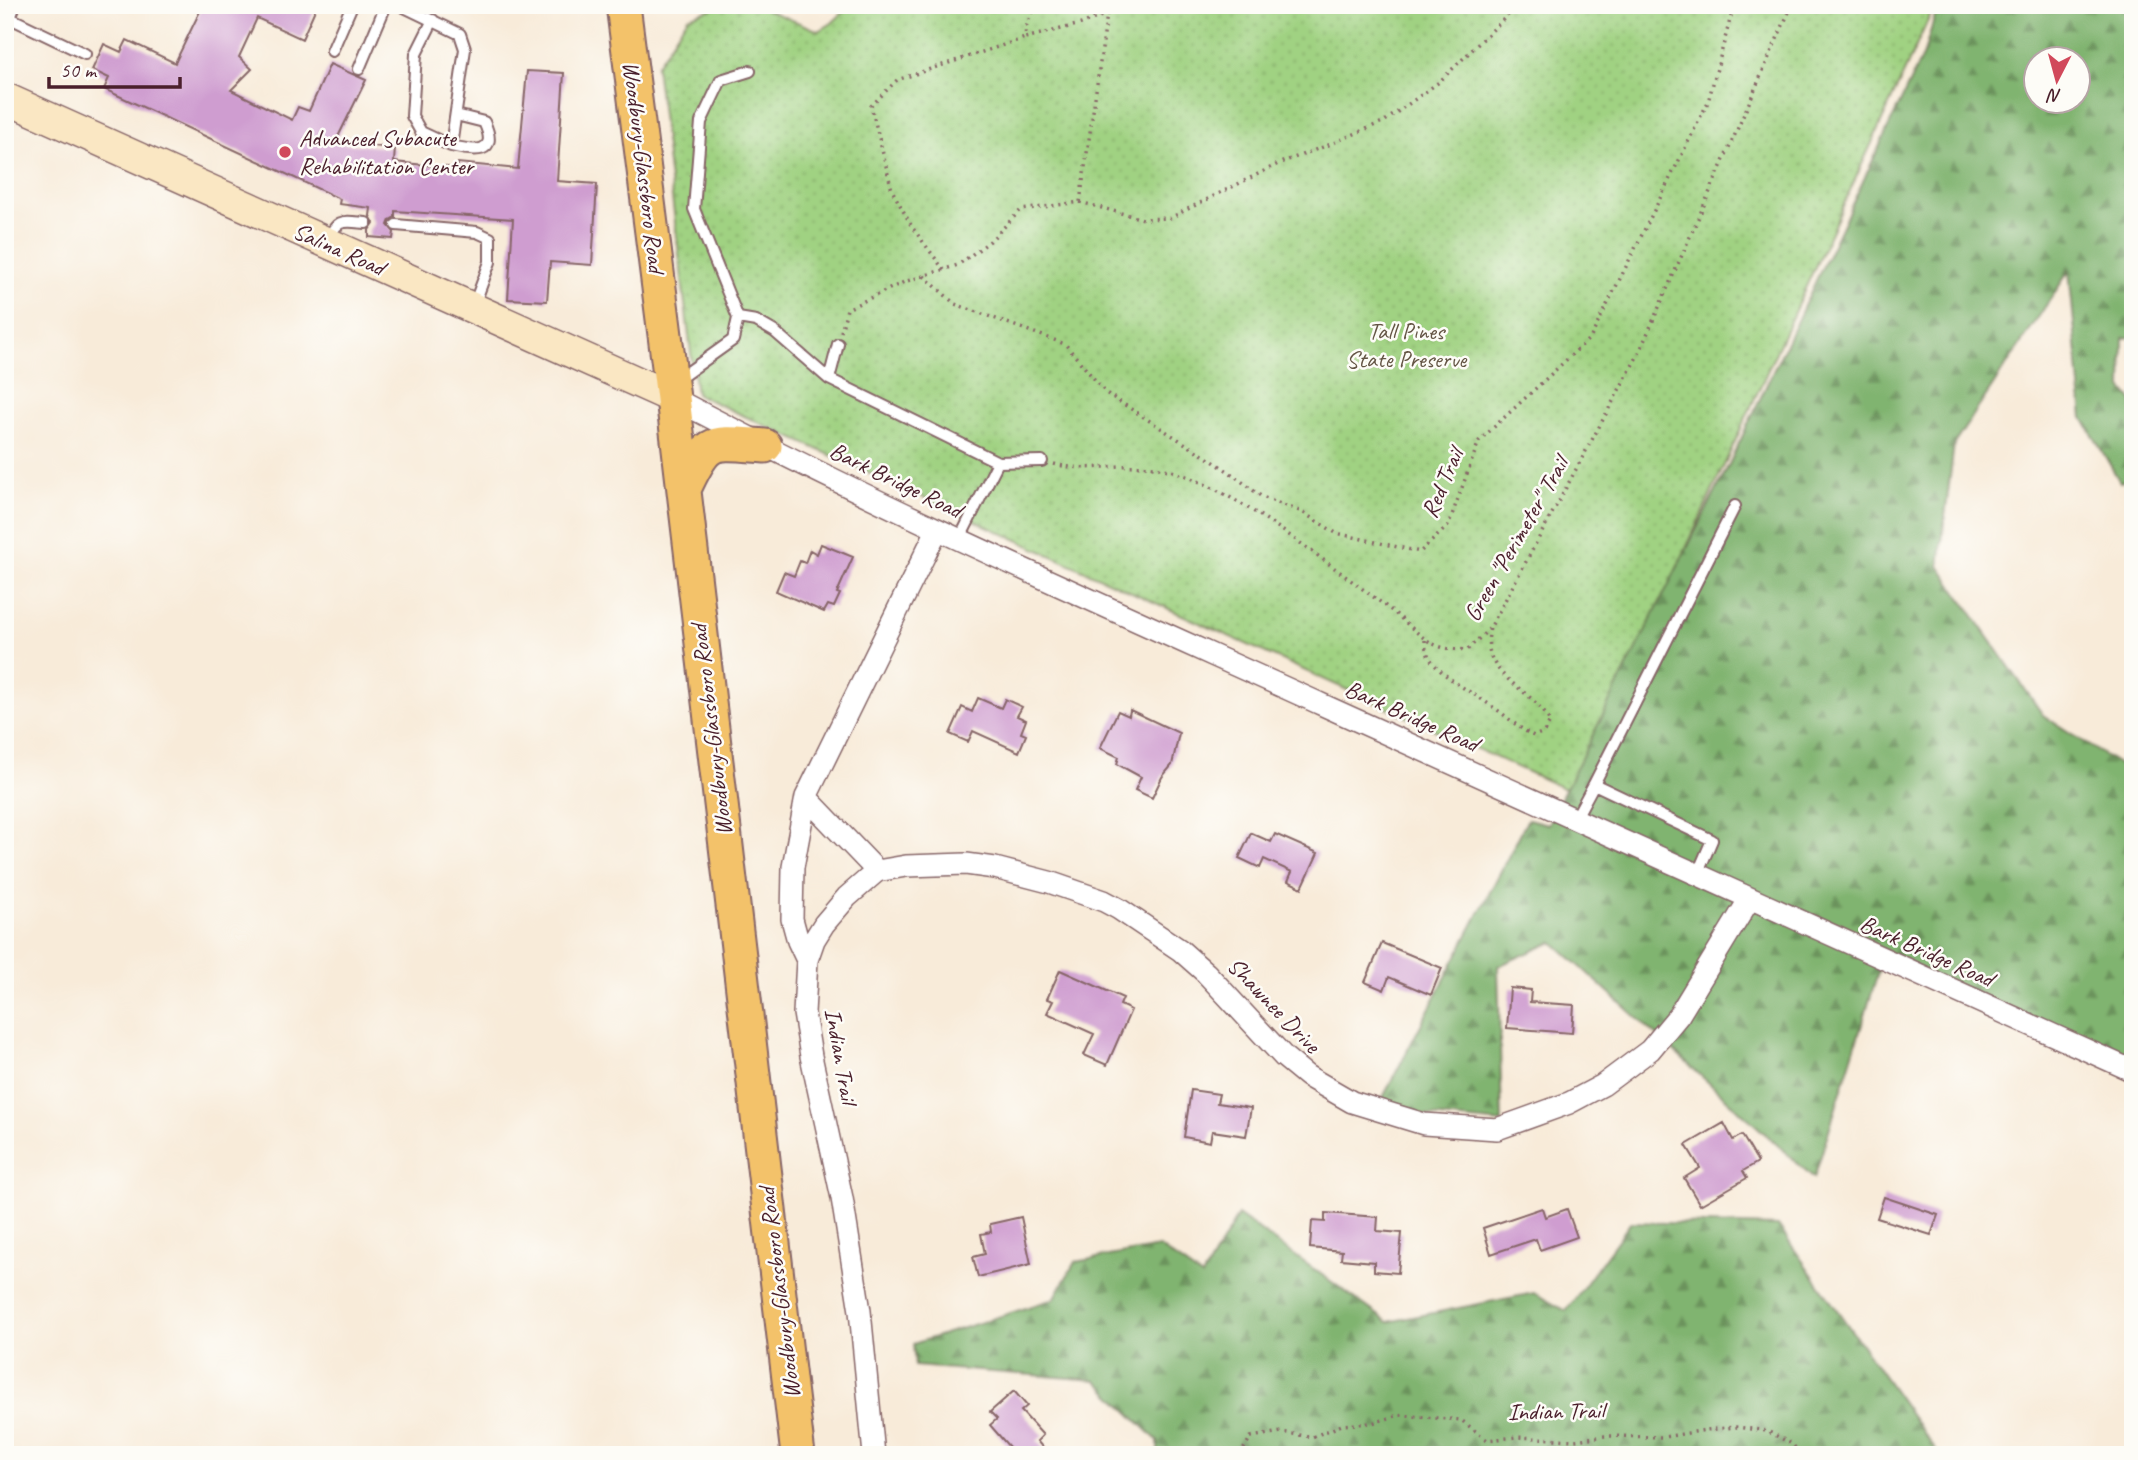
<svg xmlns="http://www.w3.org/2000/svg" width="2138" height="1460" font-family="Caveat,sans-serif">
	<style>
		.grass { fill: url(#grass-dots); stroke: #757856; stroke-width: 2 }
		.forest { fill: url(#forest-firs); stroke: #656a4e; stroke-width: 2; fill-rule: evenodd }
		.building { fill: #cf9dd0 }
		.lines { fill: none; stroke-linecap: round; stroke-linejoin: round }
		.lane-casing { stroke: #876668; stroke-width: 14 }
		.street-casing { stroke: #876668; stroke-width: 24 }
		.secondary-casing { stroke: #876668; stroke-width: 33 }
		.primary-casing { stroke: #876668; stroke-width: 37 }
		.path { stroke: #876668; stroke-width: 3.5; stroke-dasharray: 2 5; stroke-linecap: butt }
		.lane { stroke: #fff; stroke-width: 10 }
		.street { stroke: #fff; stroke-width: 21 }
		.secondary { stroke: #fae7c3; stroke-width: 30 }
		.primary { stroke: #f3c26a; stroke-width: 33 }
		.poi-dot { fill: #d1495b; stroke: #fdfcf7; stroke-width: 2.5 }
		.labels { text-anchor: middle; stroke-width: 5; stroke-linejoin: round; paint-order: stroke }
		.poi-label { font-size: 24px; fill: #4a1f2b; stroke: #fdfcf7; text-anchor: start }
		.street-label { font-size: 24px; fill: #4a1f2b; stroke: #fdfcf7 }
		.park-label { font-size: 24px; fill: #645545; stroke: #fdfcf7 }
	</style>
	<defs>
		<pattern id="grass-dots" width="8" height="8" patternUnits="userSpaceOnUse" patternTransform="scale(1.75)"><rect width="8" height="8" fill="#a0d282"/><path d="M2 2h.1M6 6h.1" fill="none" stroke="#8bb470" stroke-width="1.8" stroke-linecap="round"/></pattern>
		<pattern id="forest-firs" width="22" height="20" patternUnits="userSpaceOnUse" patternTransform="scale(1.75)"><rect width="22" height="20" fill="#80b470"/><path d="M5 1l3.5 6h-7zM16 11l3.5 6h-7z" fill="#6b925c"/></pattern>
	</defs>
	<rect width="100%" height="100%" fill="#fdfcf7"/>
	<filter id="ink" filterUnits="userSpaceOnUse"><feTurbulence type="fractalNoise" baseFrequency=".0143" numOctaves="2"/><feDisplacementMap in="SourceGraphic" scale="14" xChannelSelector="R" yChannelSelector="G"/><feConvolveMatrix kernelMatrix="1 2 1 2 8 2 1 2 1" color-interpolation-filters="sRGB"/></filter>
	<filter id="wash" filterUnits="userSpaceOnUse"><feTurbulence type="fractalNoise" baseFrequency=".00686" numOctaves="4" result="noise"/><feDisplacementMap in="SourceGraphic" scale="28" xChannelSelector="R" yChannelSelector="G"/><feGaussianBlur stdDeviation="1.57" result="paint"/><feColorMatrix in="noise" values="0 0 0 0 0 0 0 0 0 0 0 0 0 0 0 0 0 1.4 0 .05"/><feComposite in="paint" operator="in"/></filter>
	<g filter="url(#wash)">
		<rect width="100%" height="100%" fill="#f8ebd9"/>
		<path class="grass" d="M722,5H755L819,31L832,23L851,5H1935L1574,793L696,394L656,66L688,17Z"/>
		<path class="forest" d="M1938,5H2133V337L2123,338L2122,388L2133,401V478L2120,482L2083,418L2069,271L1954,444L1939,566L2043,715L2133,774V876L2130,882L2133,884V1070L1883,957L1814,1178L1553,942L1498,966L1502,1123L1376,1111L1528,819L1548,824L1561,798L1724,475L1925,50ZM2036,60H2078V102H2036Z
			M1238,1215L1388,1322L1534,1293L1566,1311L1631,1222L1778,1226L1939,1455H1158V1441L1096,1380L915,1366L913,1344L1054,1299L1075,1262L1159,1247L1202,1277Z"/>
		<g id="blocks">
			<path class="building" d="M203,5H317L302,39L257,18L239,57L252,69L231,90L292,120L298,107L309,111L330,64L366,80L335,143L395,148L394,162L457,168L458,163L518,169L527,71L564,73L557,181L597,184L592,265L550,262L547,301L508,299L513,219L395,211V217L390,220L388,225L394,232L393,239L369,237V230L374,223L370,216L371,208L339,204L340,199L104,89L109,78L92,70L104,44L121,52L127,40L175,63Z
				M821,544L853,557L837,593L840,594L834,607L828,605L824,612L776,591L784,572L794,576L800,561L805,563L810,550L817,554Z
				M978,698L1001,708L1005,699L1022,707L1017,716L1026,720L1021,733L1026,735L1019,752L973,731L968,742L950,734L962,707L972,712Z
				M1130,710L1179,733L1172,765L1162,777L1152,798L1135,790L1141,777L1117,764L1119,757L1100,748L1118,711L1129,716Z
				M1251,833L1271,842L1275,834L1318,853L1302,888L1288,881L1292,872L1264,859L1260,868L1239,858Z
				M1382,943L1442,968L1431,995L1389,977L1384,990L1365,982Z
				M1060,970L1123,998L1120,1005L1131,1010L1107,1065L1084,1055L1094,1034L1047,1013L1053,1001L1047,999Z
				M1510,988L1531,990L1530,1002L1574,1005L1572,1033L1507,1028Z
				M1191,1090L1219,1094L1217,1103L1251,1108L1246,1136L1212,1131L1210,1142L1184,1137Z
				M1724,1123L1733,1140L1742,1135L1758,1162L1743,1171L1747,1178L1700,1205L1684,1178L1700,1168L1686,1145Z
				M1884,1197L1938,1215L1931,1235L1877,1218Z
				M1542,1208L1545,1217L1567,1209L1577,1237L1540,1250L1536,1239L1491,1254L1483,1228Z
				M1325,1213L1378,1217L1377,1231L1402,1233L1398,1273L1374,1271V1262L1341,1259L1342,1251L1310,1248L1312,1221L1325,1222Z
				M1021,1217L1031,1264L978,1277L973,1257L985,1254L981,1234L991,1232L990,1224Z
				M1014,1391L1027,1406L1021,1411L1043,1435L1037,1441L1049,1455H1016L990,1425L997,1419L990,1412Z"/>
		</g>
	</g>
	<g filter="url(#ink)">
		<use href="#blocks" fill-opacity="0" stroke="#876668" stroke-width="2"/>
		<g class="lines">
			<defs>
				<path id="lane" d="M400,5L460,34L465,49L451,146L421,132L412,116L416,54L433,20
					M10,18L85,54
					M5,31L15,5
					M332,51L352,5
					M359,69L386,5
					M451,146C473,151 500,156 484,122L456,115
					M396,225L477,232L490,238V262L474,305
					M327,241C338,218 342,221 366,223
					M738,318L756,321L775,332L829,379L998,462L1042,461
					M829,379L838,344
					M677,380L733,340L738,318L694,209L701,122L721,80L750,71
					M959,540L998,462
					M1594,784L1735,506
					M1575,819L1594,784L1712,840L1697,875"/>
				<path id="street" d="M673,398C885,510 1105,606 1323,705C1593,827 1862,950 2133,1071
					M806,797L877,871
					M807,960L814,940L824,924L847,897L877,871L906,866L966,864L995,868L1049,882L1104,901L1119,909L1180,950L1206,973L1284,1057L1307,1076L1352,1102L1424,1124L1497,1129L1569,1103L1603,1085L1650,1050L1679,1015L1749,900
					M874,1455L860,1311L842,1198L811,1056L804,1013L807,960L798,941L792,919L793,867L806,797L937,530"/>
				<path id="secondary" d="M5,98L673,398"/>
				<path id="primary" d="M623,5L673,398L798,1455
					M684,489C708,437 710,442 765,446"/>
			</defs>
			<use href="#lane" class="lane-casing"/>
			<use href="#street" class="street-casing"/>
			<use href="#secondary" class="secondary-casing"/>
			<use href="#primary" class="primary-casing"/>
			<path class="path" d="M1107,14L1138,5
				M1080,202L1143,219L1170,218L1280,163L1331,144L1385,121L1439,82L1518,5
				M944,270L912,227L892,190L871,106L897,80L1025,38
				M924,276L955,304L1065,344L1106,393L1228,471L1262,497L1302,512L1336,533L1420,552L1448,526L1479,441L1591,337L1708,102L1734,5
				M841,332L847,309L904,282L958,265L990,241L1021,210L1080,202L1107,14L1081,24L1025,38L1026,27L1035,5
				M1054,464C1088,473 1120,462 1154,467C1215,476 1306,547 1356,584C1373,597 1391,609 1406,623C1418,633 1426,642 1441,647C1449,650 1459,649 1467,650L1490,628L1638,355L1792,5
				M1425,640C1425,649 1428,657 1435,665C1450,682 1475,694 1493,707C1507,716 1519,729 1534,736L1544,732L1550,722C1531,684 1479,679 1490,628
				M1240,1455L1251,1437L1281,1432L1312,1437L1342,1425L1372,1423L1399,1415L1461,1420L1487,1440L1517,1437L1575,1440L1605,1436L1664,1437L1706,1430L1736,1427L1767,1431L1792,1444L1801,1455"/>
			<use href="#lane" class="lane"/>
			<use href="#street" class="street"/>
			<use href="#secondary" class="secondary"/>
			<use href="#primary" class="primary"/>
		</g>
	</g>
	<circle class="poi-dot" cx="285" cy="152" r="7"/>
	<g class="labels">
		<g class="poi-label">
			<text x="299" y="146">Advanced Subacute<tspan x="299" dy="28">Rehabilitation Center</tspan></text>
		</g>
		<g class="street-label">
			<text transform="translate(644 167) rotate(83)" y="8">Woodbury-Glassboro Road</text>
			<text transform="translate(339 249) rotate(24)" y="8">Salina Road</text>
			<text transform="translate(896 480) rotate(26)" y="8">Bark Bridge Road</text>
			<text transform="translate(1442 483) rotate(-67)" y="8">Red Trail</text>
			<text transform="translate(1516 539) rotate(-60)" y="8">Green "Perimeter" Trail</text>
			<text transform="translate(1412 716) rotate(24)" y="8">Bark Bridge Road</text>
			<text transform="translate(711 730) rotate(-97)" y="8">Woodbury-Glassboro Road</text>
			<text transform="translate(1927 951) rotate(24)" y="8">Bark Bridge Road</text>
			<text transform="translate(1274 1005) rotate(46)" y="8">Shawnee Drive</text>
			<text transform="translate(841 1056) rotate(80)" y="8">Indian Trail</text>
			<text transform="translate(779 1293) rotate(-97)" y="8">Woodbury-Glassboro Road</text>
			<text transform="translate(1556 1411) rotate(-1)" y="8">Indian Trail</text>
		</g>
		<g class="park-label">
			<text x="1406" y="339">Tall Pines<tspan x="1406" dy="28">State Preserve</tspan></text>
		</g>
	</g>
	<rect width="2138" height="1460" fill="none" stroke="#fdfcf7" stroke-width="28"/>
	<g transform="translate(2057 80) rotate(186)"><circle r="33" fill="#fdfcf7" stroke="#b5a4a5" stroke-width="2"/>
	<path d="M0-5L12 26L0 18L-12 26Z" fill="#d1495b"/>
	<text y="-10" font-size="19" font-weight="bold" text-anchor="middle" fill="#4a1f2b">N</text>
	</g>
	<path d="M49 77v10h131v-10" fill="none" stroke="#4a1f2b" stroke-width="3.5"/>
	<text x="60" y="77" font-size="21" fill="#4a1f2b" stroke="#fdfcf7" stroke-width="5" paint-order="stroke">50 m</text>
</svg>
